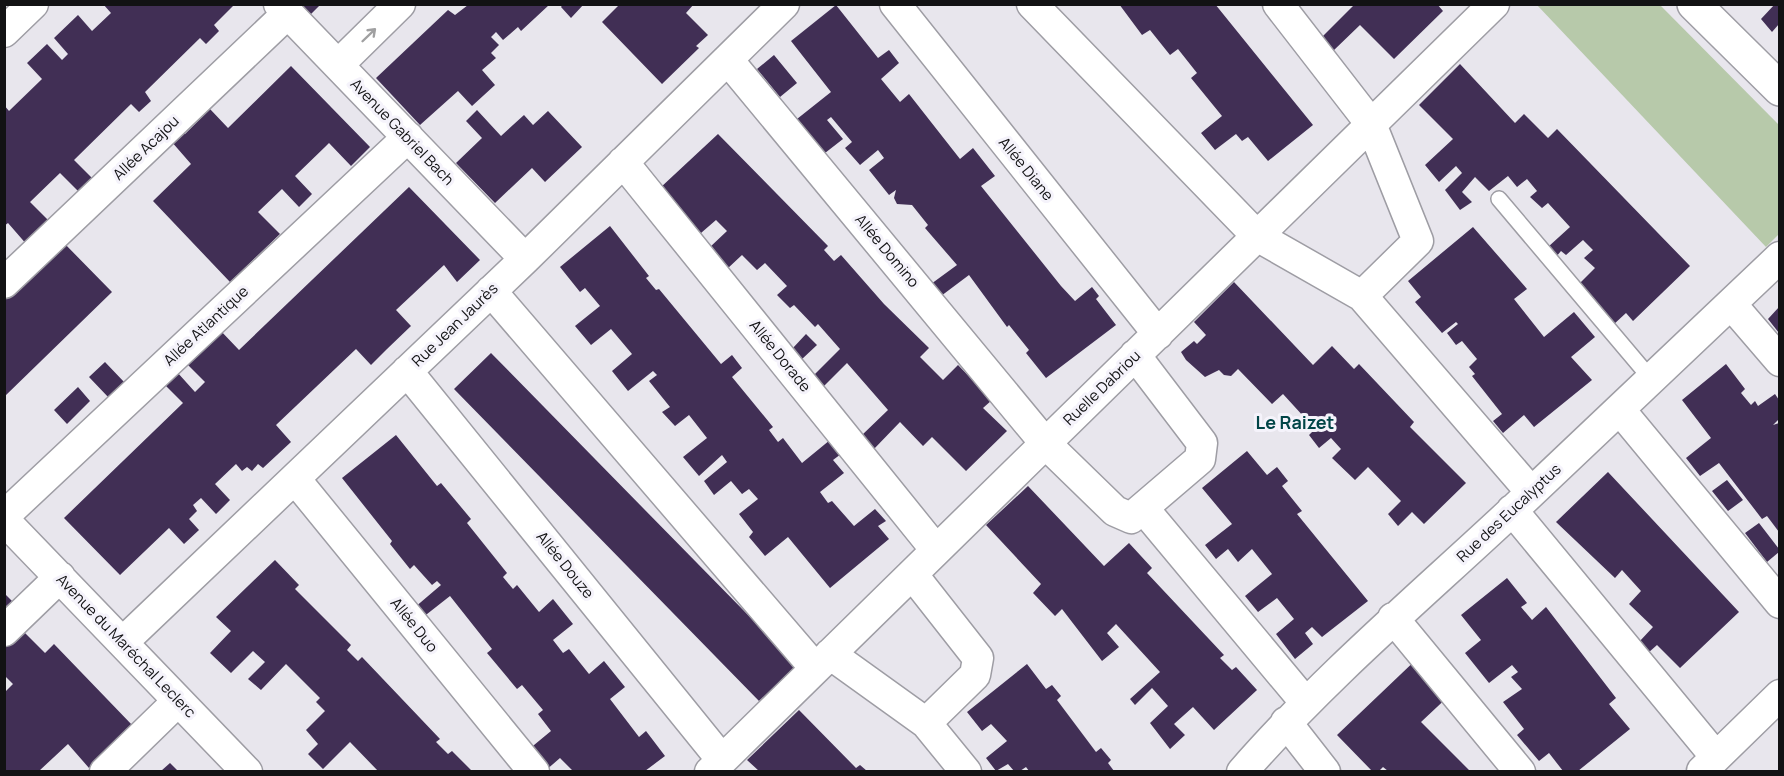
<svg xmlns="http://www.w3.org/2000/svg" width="1784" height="776" font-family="Manrope,sans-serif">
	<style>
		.green { fill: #b7c9aa }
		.building { fill: #412f55 }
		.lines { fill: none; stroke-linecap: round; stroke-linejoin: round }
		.service-casing { stroke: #9e9da4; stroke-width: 18 }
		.minor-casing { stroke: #9e9da4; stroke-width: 33 }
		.secondary-casing { stroke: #9e9da4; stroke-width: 36 }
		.service { stroke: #fff; stroke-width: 15 }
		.minor { stroke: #fff; stroke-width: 30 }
		.secondary { stroke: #fff; stroke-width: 33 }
		.oneway { stroke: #a0a0a1 }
		.labels { text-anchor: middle; stroke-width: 6; stroke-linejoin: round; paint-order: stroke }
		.street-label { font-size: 15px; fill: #121214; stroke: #f5f3fb }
		.quarter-label { font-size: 18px; font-weight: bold; fill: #014547; stroke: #f5f3fb }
	</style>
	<rect width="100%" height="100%" fill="#e8e6ed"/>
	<path class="green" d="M1537,5H1660L1779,125V234L1766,247Z"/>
	<path class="building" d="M103,4L233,6L214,25L219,31L206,44L200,38L145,92L151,101L139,112L131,104L74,160L95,181L81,194L60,173L30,202L51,223L28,246L8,223L4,226V105L9,111L42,79L27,63L47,44L62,60L68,54L54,38L78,15L92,31L111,13Z
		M301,4H321L311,14Z
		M563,4H584L571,18L561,7Z
		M620,4H694L686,13L708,35L696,46L699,48L662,84L602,22Z
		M1119,4H1215L1313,125L1268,161L1248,137L1242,141L1236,134L1215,150L1201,133L1222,116L1191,78L1197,73L1178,49L1170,55L1150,30L1142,35Z
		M1355,4H1437L1443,11L1394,59L1360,25L1333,51L1322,37Z
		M1775,4H1779V24L1772,32L1761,19Z
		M468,5H549L521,31L518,27L503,40L496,32L491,37L499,45L491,53L496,58L482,70L495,85L472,106L458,91L420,125L376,78L448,10L455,15Z
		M836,5L878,58L889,50L899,63L881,79L900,102L909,94L960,159L973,148L995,176L981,186L1061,286L1075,301L1092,287L1099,296L1096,299L1116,325L1046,378L1026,353L1029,350L1009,325L1007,327L969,275L941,296L931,284L957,265L925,228L928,225L912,205L897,204L894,198L896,190L889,195L869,170L884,158L878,150L860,165L845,148L852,142L831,117L827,120L843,139L825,153L797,119L831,92L791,41Z
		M774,55L797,83L780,97L757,69Z
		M1460,64L1515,123L1524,114L1548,138L1557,129L1690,266L1633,321L1626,313L1613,325L1579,284L1595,268L1584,258L1593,250L1583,240L1566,255L1561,251L1556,257L1548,247L1570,227L1548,203L1542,208L1530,197L1537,191L1527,179L1517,187L1508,176L1489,191L1475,177L1462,192L1472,202L1460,210L1445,190L1462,173L1456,166L1439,182L1425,165L1453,139L1419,105Z
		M291,66L370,147L351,166L329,143L325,147L295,176L312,194L299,207L282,189L258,212L280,234L230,282L153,201L191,164L171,141L181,130L185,134L210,109L228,128Z
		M477,110L501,136L524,115L533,125L548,111L582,147L545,182L532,168L495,203L456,163L482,138L466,121Z
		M718,134L828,246L824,250L834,261L841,255L884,304L929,348L920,357L943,380L958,365L992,400L983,408L1007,431L966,471L932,437L923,446L900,422L873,450L861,436L888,410L847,363L822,388L813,376L840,349L818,324L815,327L794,305L790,308L777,295L787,286L765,263L757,270L742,255L727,269L709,248L727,231L716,220L701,233L660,188Z
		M409,187L480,260L457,282L444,265L396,310L411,326L387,349L371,365L356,349L276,425L291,442L263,468L258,464L252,471L247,467L242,471L236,464L215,484L230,500L216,514L201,498L193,505L197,511L189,519L199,530L184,544L169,528L120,575L64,518L183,403L164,384L177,372L195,392L205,382L185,362L219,329L239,350Z
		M610,226L649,276L646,278L656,290L659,289L721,364L732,355L742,368L732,377L773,427L769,430L778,442L783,438L802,463L830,440L841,454L833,460L844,473L820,492L828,503L832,501L854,526L875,509L886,521L878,526L889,539L830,588L788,537L765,556L749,537L753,532L739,514L758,499L749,489L742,494L731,481L714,495L704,481L727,462L722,455L699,476L683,457L707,438L689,415L675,426L662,412L670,407L649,381L657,375L653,371L628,391L612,371L632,354L611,329L591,345L575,326L600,306L585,288L580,292L560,267Z
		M1473,227L1527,289L1514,299L1544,337L1574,312L1595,337L1571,357L1592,380L1534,427L1524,415L1503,433L1493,421L1502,414L1472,376L1475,374L1469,367L1477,359L1462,341L1456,345L1447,333L1458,324L1456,322L1442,333L1415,302L1421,297L1408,281Z
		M62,241L112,292L4,397V297Z
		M1234,282L1313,365L1332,346L1354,369L1359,364L1414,422L1410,427L1466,483L1424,524L1412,512L1398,526L1388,514L1401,501L1368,467L1355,480L1332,458L1341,449L1331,438L1319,448L1309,435L1315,429L1283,394L1272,404L1238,369L1231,376L1224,375L1219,370L1205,377L1186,360L1181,352L1194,341L1197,344L1206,335L1194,322Z
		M1779,307V333L1768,319Z
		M806,334L817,345L801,360L792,349Z
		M491,353L797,665L759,701L454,389Z
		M105,362L125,383L109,398L89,377Z
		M1726,364L1745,389L1741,393L1751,405L1755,401L1758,406L1775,394L1779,400V419L1773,425L1779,423V532L1767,516L1762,519L1719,463L1700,476L1686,458L1711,438L1682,400Z
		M78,387L90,401L67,424L54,410Z
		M396,435L437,486L441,483L471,519L467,523L507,573L503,577L513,589L517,585L539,612L553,599L573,624L553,640L563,653L569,649L589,674L604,661L625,687L610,699L639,737L646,731L665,756L645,771H573L560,758L545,771L528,750L551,731L538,714L543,710L522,685L517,689L487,653L492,649L450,596L422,618L414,608L441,585L437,581L432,585L414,565L410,569L390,544L392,541L342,478Z
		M1247,451L1267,475L1277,467L1288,481L1282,486L1302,511L1297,514L1368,601L1322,637L1312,627L1305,633L1313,644L1295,659L1276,634L1294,619L1277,598L1258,612L1245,596L1272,574L1252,549L1238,562L1228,549L1216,559L1205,545L1232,524L1202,488Z
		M1608,472L1739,612L1680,668L1657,645L1648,653L1639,642L1653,627L1629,604L1641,591L1622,570L1615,578L1556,522Z
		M1727,480L1743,500L1728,511L1712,491Z
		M1028,486L1104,566L1129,543L1152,568L1147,573L1224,655L1220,658L1232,670L1236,667L1257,690L1214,730L1193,707L1174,724L1185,735L1170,749L1150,723L1168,706L1152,688L1135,705L1130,699L1160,672L1116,624L1107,633L1119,647L1102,661L1062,609L1055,616L1033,593L1041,584L986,525Z
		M1759,523L1779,549V552L1767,562L1745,533Z
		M275,560L299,585L295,589L351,645L347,650L358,661L362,657L440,739L436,742L448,754L452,751L472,771H378L350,742L323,769L308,754L318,744L306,730L325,711L316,702L320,698L286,664L261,690L248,679L265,662L253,651L231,673L210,653L231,631L216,617Z
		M1507,578L1527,603L1521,607L1532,620L1546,607L1616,698L1609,704L1630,729L1578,771H1563L1549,753L1539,761L1517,735L1524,729L1503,702L1522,689L1511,677L1518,672L1512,665L1489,683L1465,653L1481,640L1461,615Z
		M4,593L12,601L4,608Z
		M22,630L45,653L54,644L133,726L89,768L68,744L39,771H5V692L13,684L4,675V648Z
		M1422,654L1453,692L1421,722L1470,771H1388L1383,767L1379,771H1372L1337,735Z
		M1027,664L1046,689L1052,685L1061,696L1057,700L1096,752L1101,748L1111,760L1108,763L1114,771H1029L1026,767L1020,771H1014L1008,764L996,771L986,758L1007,741L991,724L982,731L967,712Z
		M799,710L856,768L860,765L867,771H759L747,760Z
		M170,763L178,771H161Z"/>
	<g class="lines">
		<defs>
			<path id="service" d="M1499,199L1652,380"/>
			<path id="minor" d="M279,4L525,259
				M895,4L1158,334
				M1032,4L1257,236L1362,296L1531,492
				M1278,4L1371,124L1418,241L1362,296
				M4,32L33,4
				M728,60L1045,443L1115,511L1131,518L1200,459L1202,443L1135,355
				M338,65L400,4
				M623,162L936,550
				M4,283L288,13
				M491,291L815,668
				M1731,304L1780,361
				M407,371L722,760
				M1620,410L1780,603
				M295,479L534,772
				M1143,508L1305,702
				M1512,510L1716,757
				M4,516L408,137
				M4,520L247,772
				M912,574L978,658L975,675L926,723
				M1393,618L1520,772
				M4,631L60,577
				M123,642L525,259L784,4
				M830,654L926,723L966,772
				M1286,722L1325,772
				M1702,771L1780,695
				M105,772L178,701
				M710,772L1494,4
				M1242,772C1325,677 1421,596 1513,510C1602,426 1691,342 1780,257"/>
			<path id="secondary" d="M1694,4L1780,89"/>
		</defs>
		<use href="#service" class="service-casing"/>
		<use href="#minor" class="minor-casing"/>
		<use href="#secondary" class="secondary-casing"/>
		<use href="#service" class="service"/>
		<use href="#minor" class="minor"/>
		<use href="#secondary" class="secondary"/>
	</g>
	<defs><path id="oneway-shaft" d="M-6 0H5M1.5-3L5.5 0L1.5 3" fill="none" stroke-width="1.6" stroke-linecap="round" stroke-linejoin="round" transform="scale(1.5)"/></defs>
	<use class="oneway" href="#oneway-shaft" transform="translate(369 35) rotate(-44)"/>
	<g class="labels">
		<g class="street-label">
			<text transform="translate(402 132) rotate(46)" y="5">Avenue Gabriel Bach</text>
			<text transform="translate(146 148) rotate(-44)" y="5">Allée Acajou</text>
			<text transform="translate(1026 169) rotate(51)" y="5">Allée Diane</text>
			<text transform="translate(887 251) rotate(50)" y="5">Allée Domino</text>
			<text transform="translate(455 325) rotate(-44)" y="5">Rue Jean Jaurès</text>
			<text transform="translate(206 326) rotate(-43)" y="5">Allée Atlantique</text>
			<text transform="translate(780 356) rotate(51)" y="5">Allée Dorade</text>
			<text transform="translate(1102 388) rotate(-44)" y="5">Ruelle Dabriou</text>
			<text transform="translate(1509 513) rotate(-43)" y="5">Rue des Eucalyptus</text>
			<text transform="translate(565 565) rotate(51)" y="5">Allée Douze</text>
			<text transform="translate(414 625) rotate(51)" y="5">Allée Duo</text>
			<text transform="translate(126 646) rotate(46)" y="5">Avenue du Maréchal Leclerc</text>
		</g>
		<g class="quarter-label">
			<text x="1295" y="429">Le Raizet</text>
		</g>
	</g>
	<rect width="1784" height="776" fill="none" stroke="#121214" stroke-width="12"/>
</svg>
